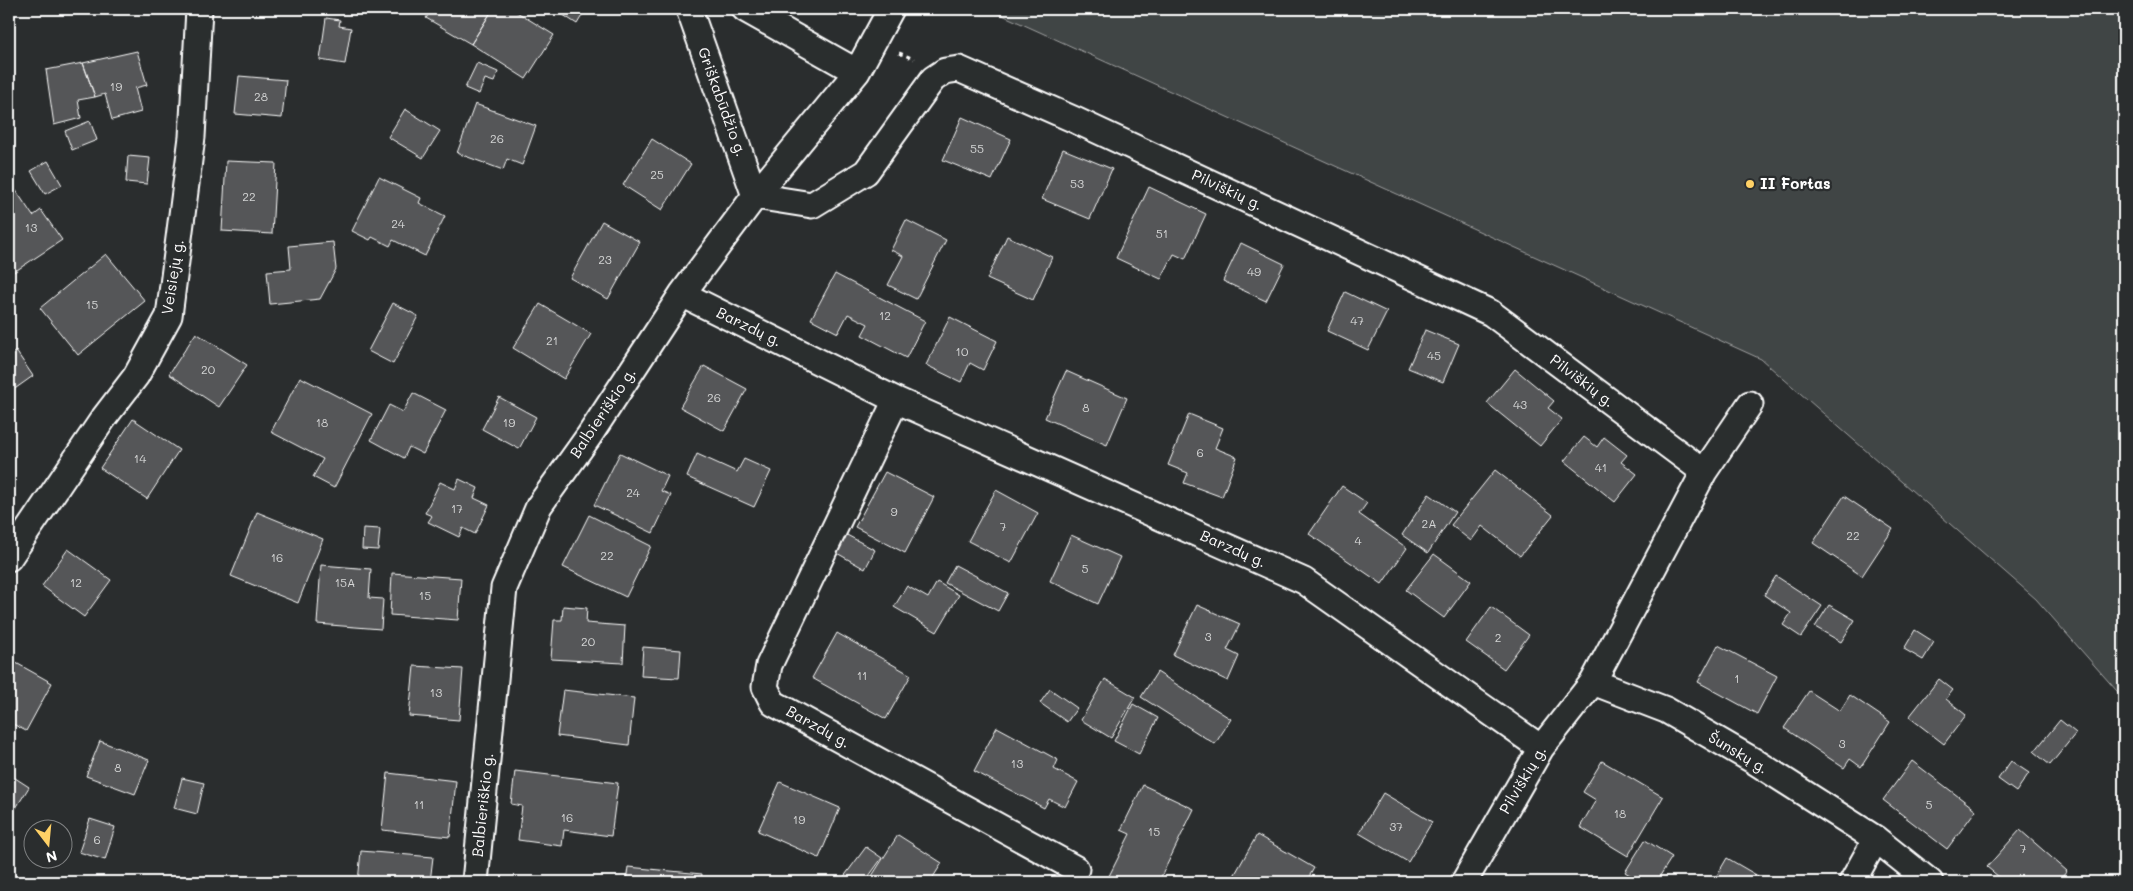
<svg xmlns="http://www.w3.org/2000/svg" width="2133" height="891" font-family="Mali,sans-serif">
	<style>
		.green { fill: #414445; stroke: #a0a2a2 }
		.building { fill: #555758; stroke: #fff }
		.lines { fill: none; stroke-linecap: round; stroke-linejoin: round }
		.street-casing { stroke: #fff; stroke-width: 29 }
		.path { stroke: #fff; stroke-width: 3; stroke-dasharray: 4 4; stroke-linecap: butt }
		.street { stroke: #2a2d2e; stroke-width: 25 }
		.poi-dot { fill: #ffd166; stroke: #2a2d2e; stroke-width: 2 }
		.labels { text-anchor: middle; stroke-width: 4.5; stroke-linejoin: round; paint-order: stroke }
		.number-label { font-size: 12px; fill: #d4d5d5 }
		.street-label { font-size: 15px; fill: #fff; stroke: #2a2d2e }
		.poi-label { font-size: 15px; font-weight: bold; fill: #fff; stroke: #2a2d2e; text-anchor: start }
	</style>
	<rect width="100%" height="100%" fill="#2a2d2e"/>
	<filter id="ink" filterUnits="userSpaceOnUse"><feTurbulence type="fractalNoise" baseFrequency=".02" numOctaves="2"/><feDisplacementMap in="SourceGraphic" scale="10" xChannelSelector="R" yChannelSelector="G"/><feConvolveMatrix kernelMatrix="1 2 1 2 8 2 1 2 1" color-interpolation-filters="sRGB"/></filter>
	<g filter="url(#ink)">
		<path class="green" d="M989,9H2124V699L2036,599L1761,359Z"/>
		<path class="building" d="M432,9H493L471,44L426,18Z
			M493,9H512L554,35L526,79L471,44Z
			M554,9H586L577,24Z
			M326,18L340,20L339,26L351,28L345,64L320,60Z
			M137,51L147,85L135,88L141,112L112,120L105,94L95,97L83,63Z
			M83,63L95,97L78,100L81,118L54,125L46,70Z
			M477,63L498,72L494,82L485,79L479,94L465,88Z
			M239,76L286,80L282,118L235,114Z
			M475,104L536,126L522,165L507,159L503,170L457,153Z
			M405,109L440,131L423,158L388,137Z
			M962,117L1011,139L992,180L943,160Z
			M90,121L97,140L72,150L65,131Z
			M652,139L691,164L662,210L623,185Z
			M1063,149L1112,169L1090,219L1042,199Z
			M128,156L150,158L147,184L126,182Z
			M48,161L62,185L45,194L31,171Z
			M226,161L276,163L272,234L222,231Z
			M379,177L421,198L419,203L445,216L425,256L393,240L390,246L372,237L370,240L352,231Z
			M13,186L33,216L41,210L62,240L14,272L9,264V189Z
			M1149,187L1206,214L1185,259L1174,254L1161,279L1116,258Z
			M906,220L946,240L916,299L888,285L903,256L891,250Z
			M602,221L640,242L608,299L570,278Z
			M1007,236L1052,257L1033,300L987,279Z
			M333,242L336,269L320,299L270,304L267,271L291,269L289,246Z
			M1241,243L1284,264L1266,301L1223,281Z
			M106,254L145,301L78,355L40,308Z
			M835,274L925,321L906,358L862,335L868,324L848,314L838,333L811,319Z
			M1345,292L1387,312L1368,350L1327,331Z
			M393,303L418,316L393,364L368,351Z
			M540,304L591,334L564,379L513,348Z
			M950,317L997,341L983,370L970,363L961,382L926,365Z
			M1425,330L1459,344L1443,382L1408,368Z
			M196,333L247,365L219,407L169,374Z
			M16,351L33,376L9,393V356Z
			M704,366L747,389L724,431L680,407Z
			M1515,369L1554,401L1548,408L1562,419L1540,446L1487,403Z
			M1066,371L1127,398L1107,445L1045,418Z
			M300,377L372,414L334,488L313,477L323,459L271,432Z
			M413,393L446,410L423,454L409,447L404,458L371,440L389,405L403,412Z
			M499,397L536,417L519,449L482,429Z
			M1189,414L1223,428L1215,448L1237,457L1222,497L1184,483L1188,473L1168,465Z
			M133,419L179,450L147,499L100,468Z
			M1584,437L1597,447L1604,437L1627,455L1621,462L1637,474L1615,502L1564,461Z
			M620,453L668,476L661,491L671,495L653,533L594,505Z
			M697,454L737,472L744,459L771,471L754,507L687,477Z
			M1495,470L1553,515L1520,556L1482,526L1471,541L1451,525Z
			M885,472L934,497L905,553L855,527Z
			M459,479L478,488L474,498L489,505L475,534L463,528L459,537L428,522L432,516L425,513L440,482L455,489Z
			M1342,486L1367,503L1359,514L1407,548L1382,584L1309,534Z
			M996,490L1038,513L1011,563L968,541Z
			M1429,494L1455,512L1428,553L1402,535Z
			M1844,496L1893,529L1862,576L1813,543Z
			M257,512L323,539L298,603L231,576Z
			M589,515L651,546L626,597L563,567Z
			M363,528L380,529L378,550L362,549Z
			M845,534L875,550L865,569L835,552Z
			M1071,535L1120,557L1098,604L1050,581Z
			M68,549L111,580L84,617L42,586Z
			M1434,554L1471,581L1444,618L1406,590Z
			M321,565L371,569L369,598L383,599L381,629L317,624Z
			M955,565L1008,593L998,611L945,583Z
			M392,573L461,578L458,620L390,615Z
			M1776,576L1822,606L1801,637L1783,625L1791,613L1764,595Z
			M937,582L959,595L937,632L894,607L907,586L928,598Z
			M1197,605L1240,624L1227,650L1239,656L1228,681L1173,655Z
			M1829,605L1855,620L1841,642L1815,627Z
			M563,606L587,608L586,623L625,626L623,663L551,659L554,620H562Z
			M1491,607L1529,635L1504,669L1466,642Z
			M1915,630L1934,642L1923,660L1904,649Z
			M837,633L911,675L886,719L812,678Z
			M1718,645L1777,676L1757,714L1698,682Z
			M643,647L681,650L679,678L641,676Z
			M9,659L52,683L26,731L9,722Z
			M414,666L463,669L459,720L409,716Z
			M1157,672L1231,719L1215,744L1141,697Z
			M1105,679L1135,697L1111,738L1081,720Z
			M1939,679L1953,690L1946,699L1966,715L1944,744L1909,717Z
			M1050,689L1077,708L1067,722L1040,703Z
			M563,690L634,698L629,745L557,736Z
			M1809,691L1840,711L1850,695L1890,722L1861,767L1850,759L1844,768L1784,728Z
			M1133,704L1158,718L1139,754L1114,741Z
			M2060,720L2076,733L2050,765L2034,752Z
			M997,727L1058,760L1054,769L1078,782L1065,807L1049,799L1044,808L974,771Z
			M100,741L149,760L135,794L86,776Z
			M1602,761L1663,797L1628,856L1580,827L1596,800L1583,792Z
			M1912,761L1976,810L1947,849L1883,800Z
			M2011,761L2029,773L2016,792L1998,779Z
			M515,771L618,783L611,836L564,830L562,846L518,840L522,806L511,804Z
			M388,773L456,781L450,837L382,830Z
			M9,774L29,787L11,816L9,814Z
			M182,778L204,783L197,814L174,808Z
			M780,782L840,808L819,858L758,831Z
			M1143,785L1194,809L1161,877L1172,882H1106L1130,834L1121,830Z
			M1383,793L1432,822L1408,862L1359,833Z
			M90,819L115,827L105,860L79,852Z
			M2020,830L2067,871L2058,882H2005L1987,867Z
			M898,835L942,863L930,882H881L872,876Z
			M1257,835L1314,868L1306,882H1234L1231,881Z
			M1645,840L1672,857L1656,882H1641L1625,872Z
			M866,847L882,858L869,876L878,882H840Z
			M361,851L433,857L430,882H358Z
			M1727,858L1758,876L1754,882H1713Z
			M2124,860V871L2119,866Z
			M628,867L702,874L701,882H626Z
			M290,879L312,882H290Z
			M565,880L588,882H565Z"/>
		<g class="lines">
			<defs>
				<path id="street" d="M689,9L755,196L812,205L866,172L933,79L945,71L959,69L1075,120L1491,313L1704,472
					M745,9L857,72
					M682,294L896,400L1304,581L1541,748
					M896,400L769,665L765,687L773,703L1076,869
					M9,558L103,419L136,376L169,316L192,137L199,9
					M1593,682L1666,710L1754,761L1876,839L1930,882
					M475,882L504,588L539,506L589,436L682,294L755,196L857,72L891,9
					M1464,882L1541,748L1593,682L1704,472L1750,404
					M1852,882L1876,839"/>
			</defs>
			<use href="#street" class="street-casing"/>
			<path class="path" d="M899,53L914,59"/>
			<use href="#street" class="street"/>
		</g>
	</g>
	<circle class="poi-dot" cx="1750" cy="184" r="5"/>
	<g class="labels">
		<g class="number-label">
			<text x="116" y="91">19</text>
			<text x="261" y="101">28</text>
			<text x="497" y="143">26</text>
			<text x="977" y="153">55</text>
			<text x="657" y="179">25</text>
			<text x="1077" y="188">53</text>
			<text x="249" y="201">22</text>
			<text x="398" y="228">24</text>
			<text x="31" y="232">13</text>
			<text x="1162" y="238">51</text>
			<text x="605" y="264">23</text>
			<text x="1254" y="276">49</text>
			<text x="92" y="309">15</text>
			<text x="885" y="320">12</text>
			<text x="1357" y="325">47</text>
			<text x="552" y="345">21</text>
			<text x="962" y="356">10</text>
			<text x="1434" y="360">45</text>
			<text x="208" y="374">20</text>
			<text x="714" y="402">26</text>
			<text x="1520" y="409">43</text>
			<text x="1086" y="412">8</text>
			<text x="322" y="427">18</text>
			<text x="509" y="427">19</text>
			<text x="1200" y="457">6</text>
			<text x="140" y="463">14</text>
			<text x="1601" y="472">41</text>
			<text x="633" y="497">24</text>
			<text x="457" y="513">17</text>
			<text x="894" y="516">9</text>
			<text x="1429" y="528">2A</text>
			<text x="1003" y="531">7</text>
			<text x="1853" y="540">22</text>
			<text x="1358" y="545">4</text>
			<text x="607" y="560">22</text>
			<text x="277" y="562">16</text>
			<text x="1085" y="573">5</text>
			<text x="76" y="587">12</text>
			<text x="345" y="587">15A</text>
			<text x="425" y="600">15</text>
			<text x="1208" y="641">3</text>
			<text x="1498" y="642">2</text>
			<text x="588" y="646">20</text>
			<text x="862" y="680">11</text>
			<text x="1737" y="683">1</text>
			<text x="436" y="697">13</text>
			<text x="1842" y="748">3</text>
			<text x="1017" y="768">13</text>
			<text x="118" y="772">8</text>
			<text x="419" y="809">11</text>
			<text x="1929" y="809">5</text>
			<text x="1620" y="818">18</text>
			<text x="567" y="822">16</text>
			<text x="799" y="824">19</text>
			<text x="1396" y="831">37</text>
			<text x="1154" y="836">15</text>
			<text x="97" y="844">6</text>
			<text x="2023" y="853">7</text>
		</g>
		<g class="street-label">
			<text transform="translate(722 102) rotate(70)" y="5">Griškabūdžio g.</text>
			<text transform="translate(1227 190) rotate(25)" y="5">Pilviškių g.</text>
			<text transform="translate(173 277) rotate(-81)" y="5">Veisiejų g.</text>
			<text transform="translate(749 327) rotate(26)" y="5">Barzdų g.</text>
			<text transform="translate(1582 381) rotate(37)" y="5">Pilviškių g.</text>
			<text transform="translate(603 413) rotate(-56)" y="5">Balbieriškio g.</text>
			<text transform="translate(1233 549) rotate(24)" y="5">Barzdų g.</text>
			<text transform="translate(818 727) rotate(29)" y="5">Barzdų g.</text>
			<text transform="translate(1738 753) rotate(31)" y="5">Šunskų g.</text>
			<text transform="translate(1523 780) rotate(-59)" y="5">Pilviškių g.</text>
			<text transform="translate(483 805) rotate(-84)" y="5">Balbieriškio g.</text>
		</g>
		<g class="poi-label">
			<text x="1760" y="189">II Fortas</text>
		</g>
	</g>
	<rect width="2133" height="891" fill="none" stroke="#2a2d2e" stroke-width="30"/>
	<rect x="15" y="15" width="2103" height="861" fill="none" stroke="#fff" stroke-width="2" filter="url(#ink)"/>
	<g transform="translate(48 844) rotate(164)"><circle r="24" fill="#2a2d2e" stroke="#7f8182"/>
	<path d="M0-4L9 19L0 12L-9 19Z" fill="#ffd166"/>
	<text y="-8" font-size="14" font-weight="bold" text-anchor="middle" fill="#ffffff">N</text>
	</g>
</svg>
